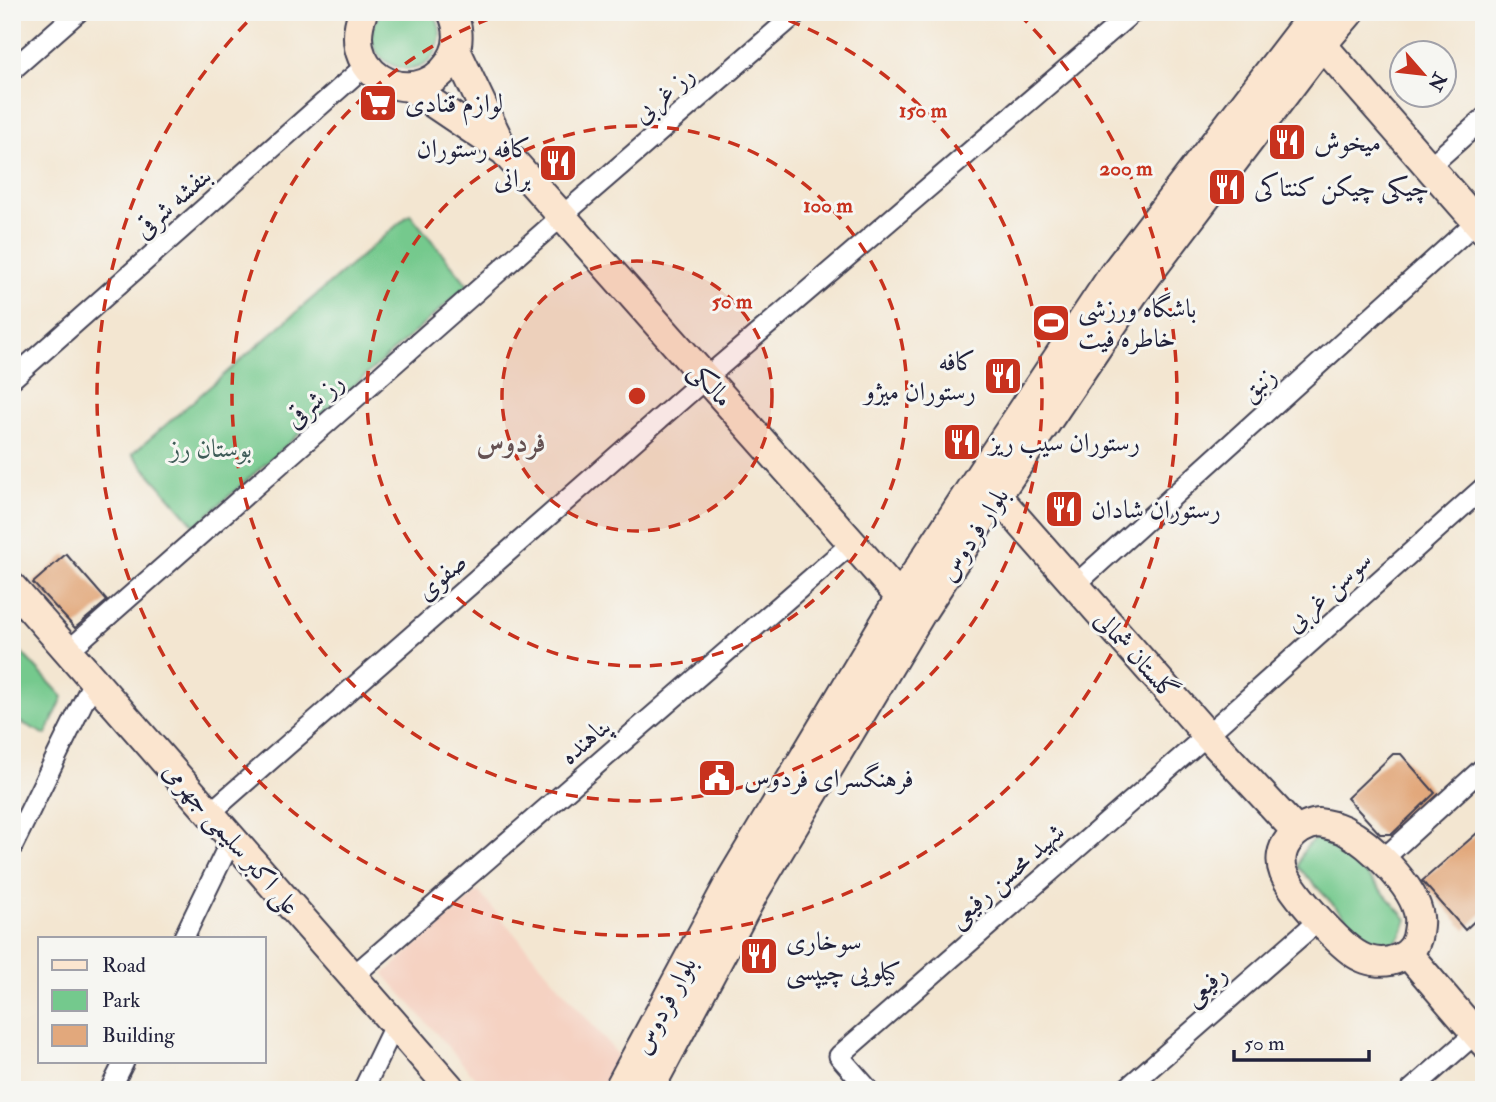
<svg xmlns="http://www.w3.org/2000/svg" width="1496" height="1102" font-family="'IM FELL Double Pica',Amiri,serif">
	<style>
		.built { fill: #f5d2c2 }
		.green { fill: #74c98d; stroke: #4b7664; stroke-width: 2 }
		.building { fill: #e2a87c }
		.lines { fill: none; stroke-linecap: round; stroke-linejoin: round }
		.street-casing { stroke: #413f52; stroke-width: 23 }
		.secondary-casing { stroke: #413f52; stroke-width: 32 }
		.street { stroke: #fff; stroke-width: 19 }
		.secondary { stroke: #fbe5cf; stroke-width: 28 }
		.ring { fill: none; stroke: #c8321e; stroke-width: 3.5; stroke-dasharray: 12 9 }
		.labels { text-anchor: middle; stroke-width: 6; stroke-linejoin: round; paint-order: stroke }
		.street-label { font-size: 26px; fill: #22223b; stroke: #f6f6f2 }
		.poi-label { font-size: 26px; fill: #22223b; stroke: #f6f6f2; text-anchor: start }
		.park-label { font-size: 26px; fill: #3f5c58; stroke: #f6f6f2 }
		.neighbourhood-label { font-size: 28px; font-weight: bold; fill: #655152; stroke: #f6f6f2 }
		.centre { fill: #c8321e; stroke: #f6f6f2; stroke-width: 3.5 }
		.ring-label { font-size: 21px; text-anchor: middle; font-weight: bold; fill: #c8321e; stroke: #f6f6f2; stroke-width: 6; stroke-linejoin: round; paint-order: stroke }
	</style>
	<rect width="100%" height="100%" fill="#f6f6f2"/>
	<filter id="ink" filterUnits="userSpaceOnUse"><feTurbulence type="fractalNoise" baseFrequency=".0143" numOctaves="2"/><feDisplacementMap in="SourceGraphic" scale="14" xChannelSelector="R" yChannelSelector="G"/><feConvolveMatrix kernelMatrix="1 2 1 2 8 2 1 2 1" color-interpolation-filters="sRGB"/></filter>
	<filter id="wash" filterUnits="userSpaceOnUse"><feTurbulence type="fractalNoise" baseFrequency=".00686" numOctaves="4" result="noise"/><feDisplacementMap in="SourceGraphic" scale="28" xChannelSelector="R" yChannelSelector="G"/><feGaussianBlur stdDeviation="1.57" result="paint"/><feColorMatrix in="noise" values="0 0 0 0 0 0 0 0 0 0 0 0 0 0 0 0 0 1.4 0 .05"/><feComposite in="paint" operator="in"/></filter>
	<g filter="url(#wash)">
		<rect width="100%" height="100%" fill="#f3e6d1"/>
		<path class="built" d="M478,891L618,1055L601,1090H486L384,974Z"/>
		<path class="green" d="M381,12H432C439,21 442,31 439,42C427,96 345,59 381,12Z
			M410,214L468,285L195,526L132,454Z
			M12,642L63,697L46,735L12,718Z
			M1319,836H1332L1407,919C1401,938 1401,939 1384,949L1373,947L1298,867C1301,853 1306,844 1319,836Z"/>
		<g id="blocks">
			<path class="building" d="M66,554L107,601L75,628L33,583Z
				M1393,754H1401L1435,793L1392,834H1380L1347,798Z
				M1484,827V912L1465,930L1422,881Z"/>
		</g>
	</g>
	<g filter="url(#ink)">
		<use href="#blocks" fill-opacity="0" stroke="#413f52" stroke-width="2"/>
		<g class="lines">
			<defs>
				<path id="street" d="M12,70L78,12
					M1429,167L1484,118
					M12,379L366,65
					M1075,585L1477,221
					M68,651L562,216L798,12
					M210,813L706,378L1133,12
					M12,847L94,680
					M1382,860L1484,767
					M183,939L232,838
					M353,976L852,543
					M110,1090L124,1062
					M363,1090L395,1024
					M869,1090L839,1056L1207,735L1484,487
					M1125,1090L1319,920
					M1411,1090L1484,1026"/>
				<path id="secondary" d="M363,12C336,83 427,115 454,54C460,41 458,25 452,12
					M1311,32L1484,230
					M456,50L503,149
					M409,87L504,151L900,597L913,609
					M984,485L997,496L1207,735L1296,831
					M12,587L452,1090
					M1318,823C1327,824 1335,826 1344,830C1370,844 1415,886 1419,917C1420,924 1418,932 1417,938C1413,952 1403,958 1390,961C1380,963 1368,961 1359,956C1340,946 1292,893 1284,873C1274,848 1295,827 1318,823Z
					M1408,954L1484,1043
					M618,1090L732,878L900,597L977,479L1112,276L1315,12
					M649,1090L755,891L920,615L997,496L1134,293L1322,45L1350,12"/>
			</defs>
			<use href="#street" class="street-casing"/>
			<use href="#secondary" class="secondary-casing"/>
			<use href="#street" class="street"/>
			<use href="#secondary" class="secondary"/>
		</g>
	</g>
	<circle cx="637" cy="396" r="135" fill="#c8321e" fill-opacity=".12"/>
	<g class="ring">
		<circle cx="637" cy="396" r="135"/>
		<circle cx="637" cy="396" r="270"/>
		<path d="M769 13A405 405 0 1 1 505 13"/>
		<path d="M1019 14A540 540 0 1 1 255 14"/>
	</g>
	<defs>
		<symbol id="supermarket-square" viewBox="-11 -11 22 22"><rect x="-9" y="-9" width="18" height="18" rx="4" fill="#c8321e" stroke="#f6f6f2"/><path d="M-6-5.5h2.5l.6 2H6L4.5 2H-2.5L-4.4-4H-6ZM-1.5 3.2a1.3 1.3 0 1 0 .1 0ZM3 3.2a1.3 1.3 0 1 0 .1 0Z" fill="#fff"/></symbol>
		<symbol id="restaurant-square" viewBox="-11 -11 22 22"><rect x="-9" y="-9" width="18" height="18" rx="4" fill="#c8321e" stroke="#f6f6f2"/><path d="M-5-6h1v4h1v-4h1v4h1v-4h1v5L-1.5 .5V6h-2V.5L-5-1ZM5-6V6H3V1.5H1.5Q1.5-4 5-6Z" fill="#fff"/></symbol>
		<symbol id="stadium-square" viewBox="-11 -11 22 22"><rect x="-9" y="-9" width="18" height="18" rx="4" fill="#c8321e" stroke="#f6f6f2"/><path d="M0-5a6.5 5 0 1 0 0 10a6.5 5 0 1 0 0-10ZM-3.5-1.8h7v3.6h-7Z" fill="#fff"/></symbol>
		<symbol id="civic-square" viewBox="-11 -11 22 22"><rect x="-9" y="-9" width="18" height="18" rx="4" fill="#c8321e" stroke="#f6f6f2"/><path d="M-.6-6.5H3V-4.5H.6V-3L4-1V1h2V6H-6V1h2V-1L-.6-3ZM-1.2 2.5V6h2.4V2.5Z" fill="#fff"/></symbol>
	</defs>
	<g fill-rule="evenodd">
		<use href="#supermarket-square" x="356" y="81" width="44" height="44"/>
		<use href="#restaurant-square" x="1265" y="120" width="44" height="44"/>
		<use href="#restaurant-square" x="536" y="141" width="44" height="44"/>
		<use href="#restaurant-square" x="1205" y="165" width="44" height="44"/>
		<use href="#stadium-square" x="1029" y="301" width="44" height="44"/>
		<use href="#restaurant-square" x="981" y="354" width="44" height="44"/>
		<use href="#restaurant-square" x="940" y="420" width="44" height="44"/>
		<use href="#restaurant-square" x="1042" y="487" width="44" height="44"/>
		<use href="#civic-square" x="695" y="756" width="44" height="44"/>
		<use href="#restaurant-square" x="737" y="934" width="44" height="44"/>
	</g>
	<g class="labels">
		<g class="street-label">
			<text transform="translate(663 94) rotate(-41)" y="9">رز غربی</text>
			<text transform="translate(172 202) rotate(-42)" y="9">بنفشه شرقی</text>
			<text transform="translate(711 384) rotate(48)" y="9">مالکی</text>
			<text transform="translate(1258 384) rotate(-42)" y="9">زنبق</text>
			<text transform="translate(314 400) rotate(-41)" y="9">رز شرقی</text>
			<text transform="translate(973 534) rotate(-57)" y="9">بلوار فردوس</text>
			<text transform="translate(441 576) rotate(-41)" y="9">صفوی</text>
			<text transform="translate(1328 591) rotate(-42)" y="9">سوسن غربی</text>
			<text transform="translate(1137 655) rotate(48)" y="9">گلستان شمالی</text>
			<text transform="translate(585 740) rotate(-41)" y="9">پناهنده</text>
			<text transform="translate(232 838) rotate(49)" y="9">علی اکبر سلیمی جهرمی</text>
			<text transform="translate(1006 875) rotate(-41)" y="9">شهید محسن رفیعی</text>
			<text transform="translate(1205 985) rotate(-41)" y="9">رفیعی</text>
			<text transform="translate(664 1005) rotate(-62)" y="9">بلوار فردوس</text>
		</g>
		<g class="poi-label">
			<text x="405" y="112">لوازم قنادی</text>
			<text x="1314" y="151">میخوش</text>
			<text x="531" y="157" text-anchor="end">كافه رستوران<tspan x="531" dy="30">برانى</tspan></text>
			<text x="1254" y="196">چیکی چیکن کنتاکی</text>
			<text x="1078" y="317">باشگاه ورزشی<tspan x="1078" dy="30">خاطره فیت</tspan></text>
			<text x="976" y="370" text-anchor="end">کافه<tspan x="976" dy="30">رستوران ميژو</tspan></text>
			<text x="989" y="451">رستوران سیب ریز</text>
			<text x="1091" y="518">رستوران شادان</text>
			<text x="744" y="787">فرهنگسرای فردوس</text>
			<text x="786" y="950">سوخاری<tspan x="786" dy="30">كيلويی چيپسی</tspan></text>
		</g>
		<g class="park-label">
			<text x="211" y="457">بوستان رز</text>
		</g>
		<g class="neighbourhood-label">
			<text x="511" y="452">فردوس</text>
		</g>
	</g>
	<circle cx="637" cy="396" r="10" class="centre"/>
	<g class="ring-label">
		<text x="923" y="117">150 m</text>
		<text x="1126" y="175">200 m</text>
		<text x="828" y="212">100 m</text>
		<text x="732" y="308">50 m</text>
	</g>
	<rect width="1496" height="1102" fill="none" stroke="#f6f6f2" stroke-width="42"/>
	<rect x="38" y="937" width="228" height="126" fill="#f6f6f2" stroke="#a1a1a9" stroke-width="2"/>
	<rect x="52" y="960" width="35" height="10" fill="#fbe5cf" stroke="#a1a1a9" stroke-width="2"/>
	<text x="102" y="972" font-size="21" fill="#22223b">Road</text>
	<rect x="52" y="990" width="35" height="21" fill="#74c98d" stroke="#a1a1a9" stroke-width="2"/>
	<text x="102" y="1007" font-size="21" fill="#22223b">Park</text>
	<rect x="52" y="1025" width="35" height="21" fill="#e2a87c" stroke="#a1a1a9" stroke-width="2"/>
	<text x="102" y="1042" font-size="21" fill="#22223b">Building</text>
	<g transform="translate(1423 74) rotate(118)"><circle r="33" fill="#f6f6f2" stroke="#a1a1a9" stroke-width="2"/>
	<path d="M0-5L12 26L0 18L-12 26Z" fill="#c8321e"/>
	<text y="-10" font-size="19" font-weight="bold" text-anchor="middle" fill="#22223b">N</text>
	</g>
	<path d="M1234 1050v10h135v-10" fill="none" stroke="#22223b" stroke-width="3.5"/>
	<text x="1244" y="1050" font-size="21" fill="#22223b" stroke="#f6f6f2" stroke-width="5" paint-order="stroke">50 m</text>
</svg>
